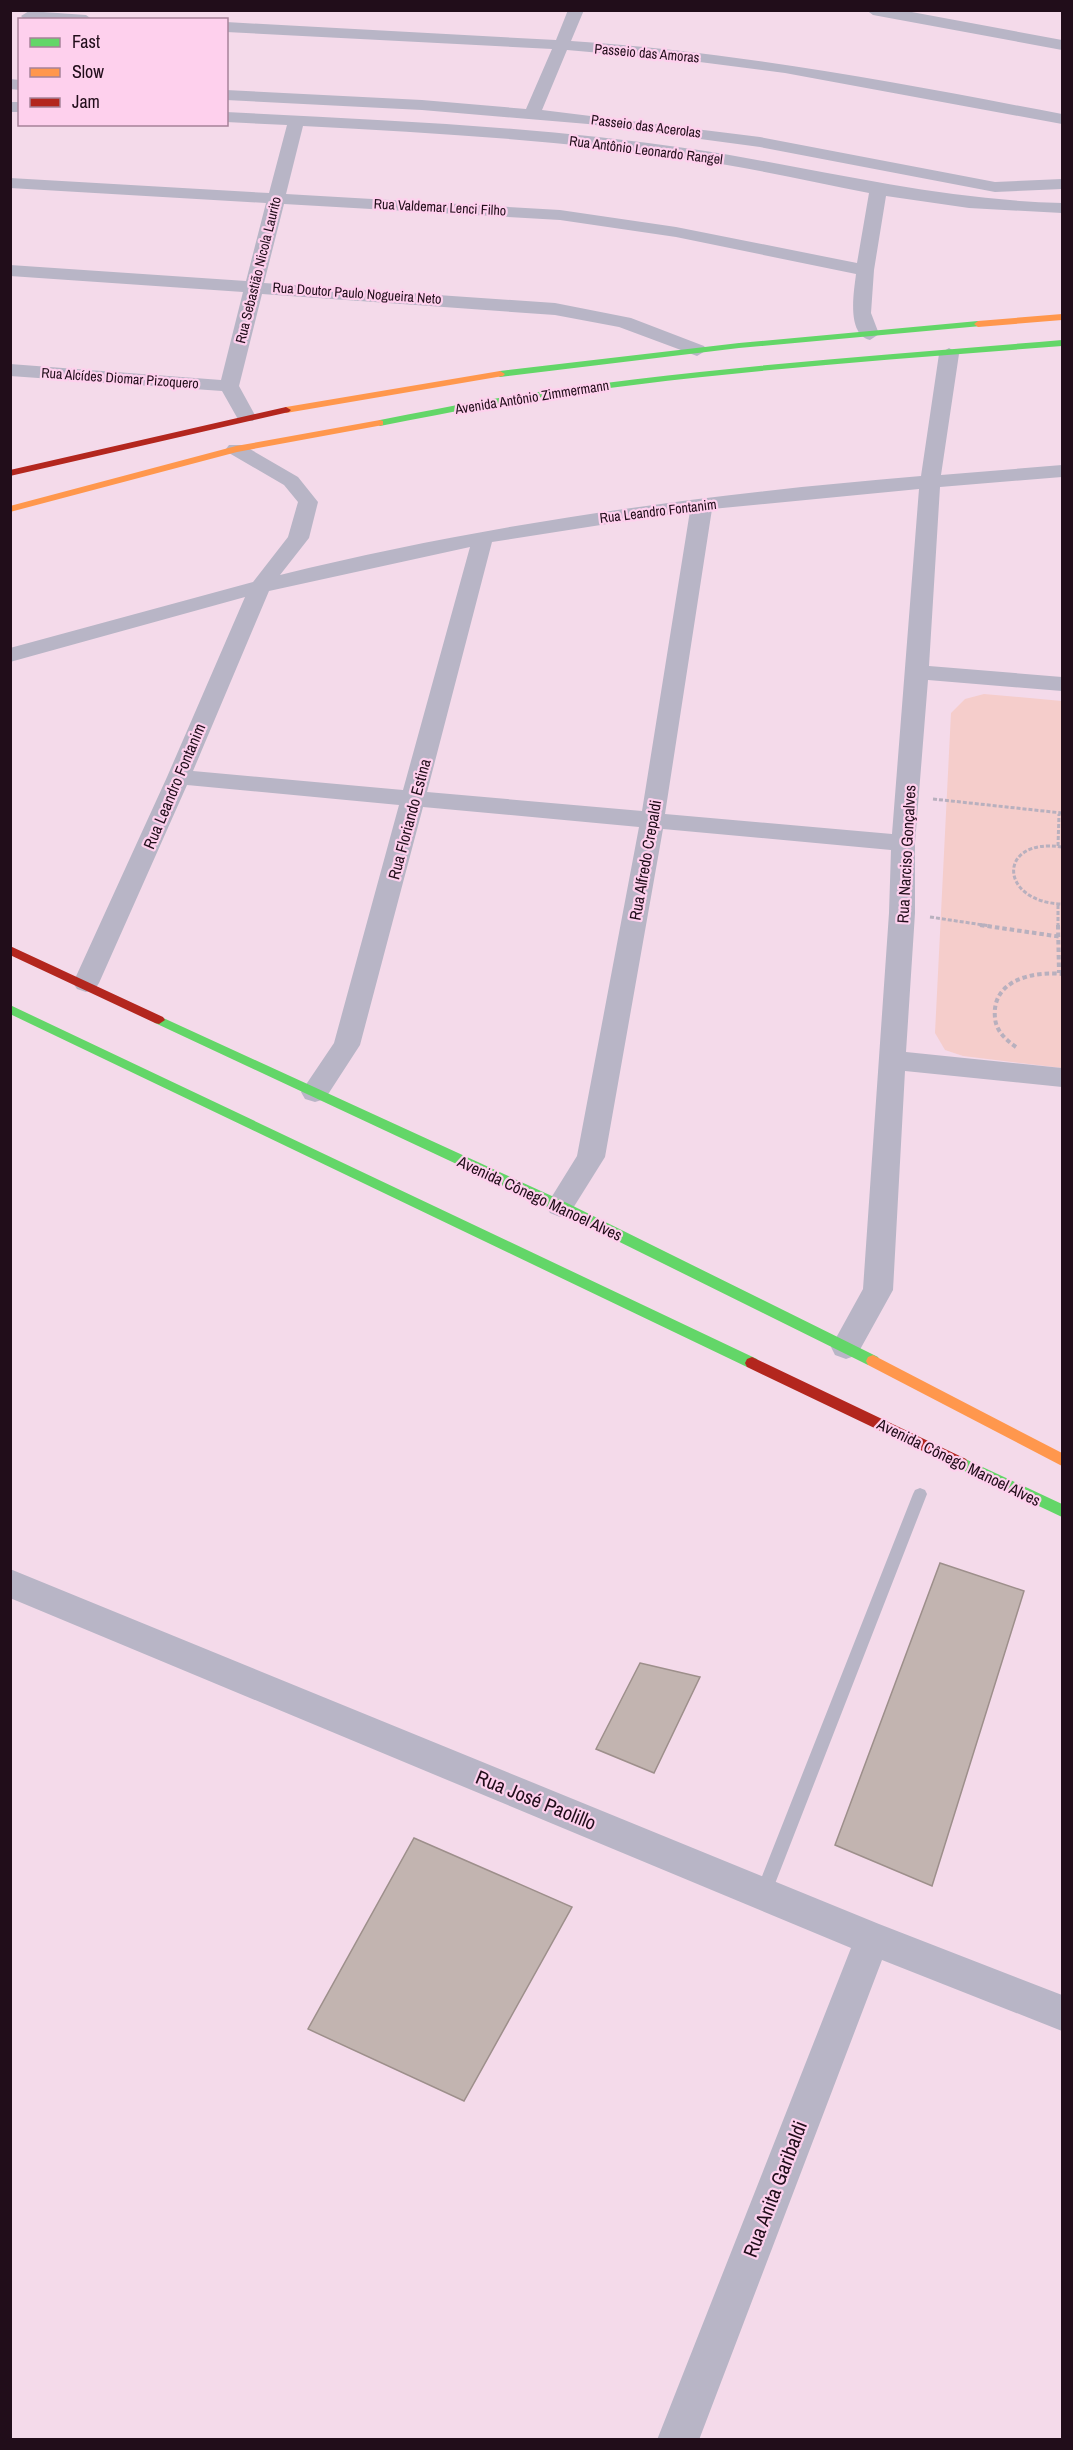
<svg xmlns="http://www.w3.org/2000/svg" width="1073" height="2450" font-family="'Archivo Narrow',sans-serif">
	<style>
		.green { fill: #f5cdcb }
		.building { fill: #c2b4b0; stroke: #9d8f8b; stroke-width: 1.5 }
		.lines { fill: none; stroke-linecap: round; stroke-linejoin: round }
		.path-far1 { stroke: #b8b0be; stroke-width: 3; stroke-dasharray: 4 2; stroke-linecap: butt }
		.path { stroke: #b8b0be; stroke-width: 4; stroke-dasharray: 4.5 3; stroke-linecap: butt }
		.lane { fill: #b8b5c6; fill-rule: evenodd }
		.street { fill: #b8b5c6; fill-rule: evenodd }
		.fast { fill: #63d668; fill-rule: evenodd }
		.slow { fill: #ff974d; fill-rule: evenodd }
		.jam { fill: #b3261e; fill-rule: evenodd }
		.labels { text-anchor: middle; stroke-width: 4.5; stroke-linejoin: round; paint-order: stroke }
		.far-street-label { font-size: 14px; fill: #210d1a; stroke: #fed0ed }
		.street-label { font-size: 16px; fill: #210d1a; stroke: #fed0ed }
		.near-street-label { font-size: 20px; fill: #210d1a; stroke: #fed0ed }
	</style>
	<rect width="100%" height="100%" fill="#f4daea"/>
	<path class="green" d="M984,694L1062,701V1068L963,1056L945,1050L935,1033L951,713L965,699Z"/>
	<path class="building" d="M940,1563L1024,1591L932,1886L835,1845Z
		M640,1663L700,1677L654,1773L596,1749Z
		M414,1838L572,1907L464,2101L308,2029Z"/>
	<g class="lines">
		<path class="path-far1" d="M933,799L1062,813
			M1058,846L1059,814
			M1062,847C997,837 998,902 1062,904
			M1058,905V926
			M930,917L990,926"/>
		<path class="path" d="M980,925L1062,937
			M1058,925L1059,973
			M1016,1047C1006,1040 996,1031 995,1018C991,980 1033,971 1062,974"/>
		<path class="lane" d="M920,1488L925,1490L927,1494L771,1894L769,1900L763,1902L757,1900L755,1894L913,1494L915,1490Z"/>
		<path class="street" d="M568,10H584L571,41C737,52 899,83 1062,114V124L785,73L692,61L567,50L542,110L760,137L995,182L1062,179V189L995,192L760,147L588,124L422,110L226,100V90L422,100L526,109L552,49L226,32V22L556,40Z
			M866,10H901L1062,40V50L873,15Z
			M29,11L86,15L93,20L24,19L21,16Z
			M10,79L20,80V90L10,89Z
			M10,102H20V112H10Z
			M226,112C382,120 538,126 692,149C817,168 935,200 1062,203V213L969,208L886,196L874,270L871,313L879,334L870,340C846,334 854,292 856,274L676,237L560,220L284,204L264,283L555,303L631,318L704,346L707,350L697,356L619,327L555,315L262,294L239,386L256,417L253,421H239L222,391L10,376V364L221,380L243,292L10,276V265L246,281L266,203L10,188V178L269,193L287,125L226,122ZM303,126C432,133 562,140 690,159C750,168 810,181 869,193L857,263L676,227L560,210L286,194Z
			M949,348L959,354L941,475L1062,465V477L940,487L929,666L1062,677V691L928,680L915,843V913L906,1052L1062,1068V1087L905,1071L893,1290L857,1355L846,1359L835,1355L831,1347L863,1289L889,913L891,850L663,829L605,1157L570,1213L560,1217L550,1213L546,1206L577,1156L639,827L423,807L360,1045L325,1099L315,1102L305,1099L301,1092L334,1043L399,805L187,785L99,983L95,989L86,992L77,989L73,983L167,777L245,597L10,662V648L253,582L288,537L298,502L284,485L229,453L226,449L229,445H243L298,477L318,502L309,538L280,575C491,523 704,494 921,476L939,354ZM919,489L892,834L665,814L712,509ZM690,511L642,811L427,792L492,542ZM470,547L403,790L193,771L269,591Z
			M10,1569L879,1924L1062,1995V2031L882,1960L699,2440H657L851,1948L10,1598Z"/>
		<path class="fast" d="M978,321L981,322V326L739,348L500,377L495,374L500,371L739,343Z
			M1062,340V346C872,361 680,374 492,405C454,411 417,419 380,426L375,423L380,420C417,413 454,405 492,399C680,369 872,356 1062,340Z
			M10,1005L757,1359L759,1363L757,1367H747L10,1014Z
			M159,1016L565,1202L878,1357L880,1361L878,1365H868L555,1210L155,1023L153,1020Z
			M961,1457L1062,1504V1517L956,1467L954,1463L956,1459Z"/>
		<path class="slow" d="M1062,314V320L978,327L974,324L978,321Z
			M500,371L505,374L503,376L286,413L281,410L286,407Z
			M380,420L383,421V425L237,452L10,512V506L236,446Z
			M873,1355L1062,1453V1466L868,1365L866,1361L868,1357Z"/>
		<path class="jam" d="M286,407L291,410L289,412L10,476V470Z
			M10,946L163,1017L165,1020L159,1024L155,1023L10,955Z
			M752,1357L966,1459L968,1463L966,1467L961,1469L956,1467L747,1367L745,1363L747,1359Z"/>
	</g>
	<g class="labels">
		<g class="far-street-label">
			<text transform="translate(647 53) rotate(5)" y="5">Passeio das Amoras</text>
			<text transform="translate(646 126) rotate(7)" y="5">Passeio das Acerolas</text>
			<text transform="translate(646 150) rotate(7)" y="5">Rua Antônio Leonardo Rangel</text>
			<text transform="translate(440 207) rotate(3)" y="5">Rua Valdemar Lenci Filho</text>
			<text transform="translate(258 270) rotate(-76)" y="5">Rua Sebastião Nicola Laurito</text>
			<text transform="translate(357 293) rotate(4)" y="5">Rua Doutor Paulo Nogueira Neto</text>
			<text transform="translate(120 378) rotate(4)" y="5">Rua Alcídes Diomar Pizoquero</text>
			<text transform="translate(532 397) rotate(-9)" y="5">Avenida Antônio Zimmermann</text>
			<text transform="translate(658 511) rotate(-7)" y="5">Rua Leandro Fontanim</text>
		</g>
		<g class="street-label">
			<text transform="translate(174 786) rotate(-67)" y="6">Rua Leandro Fontanim</text>
			<text transform="translate(409 819) rotate(-75)" y="6">Rua Floriando Estina</text>
			<text transform="translate(906 854) rotate(-87)" y="6">Rua Narciso Gonçalves</text>
			<text transform="translate(645 860) rotate(-80)" y="6">Rua Alfredo Crepaldi</text>
			<text transform="translate(540 1198) rotate(25)" y="6">Avenida Cônego Manoel Alves</text>
			<text transform="translate(959 1462) rotate(26)" y="6">Avenida Cônego Manoel Alves</text>
		</g>
		<g class="near-street-label">
			<text transform="translate(536 1800) rotate(22)" y="7">Rua José Paolillo</text>
			<text transform="translate(775 2189) rotate(-69)" y="7">Rua Anita Garibaldi</text>
		</g>
	</g>
	<rect width="1073" height="2450" fill="none" stroke="#210d1a" stroke-width="24"/>
	<rect x="18" y="18" width="210" height="108" fill="#fed0ed" stroke="#a68299" stroke-width="1.5"/>
	<rect x="30" y="38" width="30" height="9" fill="#63d668" stroke="#a68299" stroke-width="1.5"/>
	<text x="72" y="48" font-size="18" fill="#210d1a">Fast</text>
	<rect x="30" y="68" width="30" height="9" fill="#ff974d" stroke="#a68299" stroke-width="1.5"/>
	<text x="72" y="78" font-size="18" fill="#210d1a">Slow</text>
	<rect x="30" y="98" width="30" height="9" fill="#b3261e" stroke="#a68299" stroke-width="1.5"/>
	<text x="72" y="108" font-size="18" fill="#210d1a">Jam</text>
</svg>
